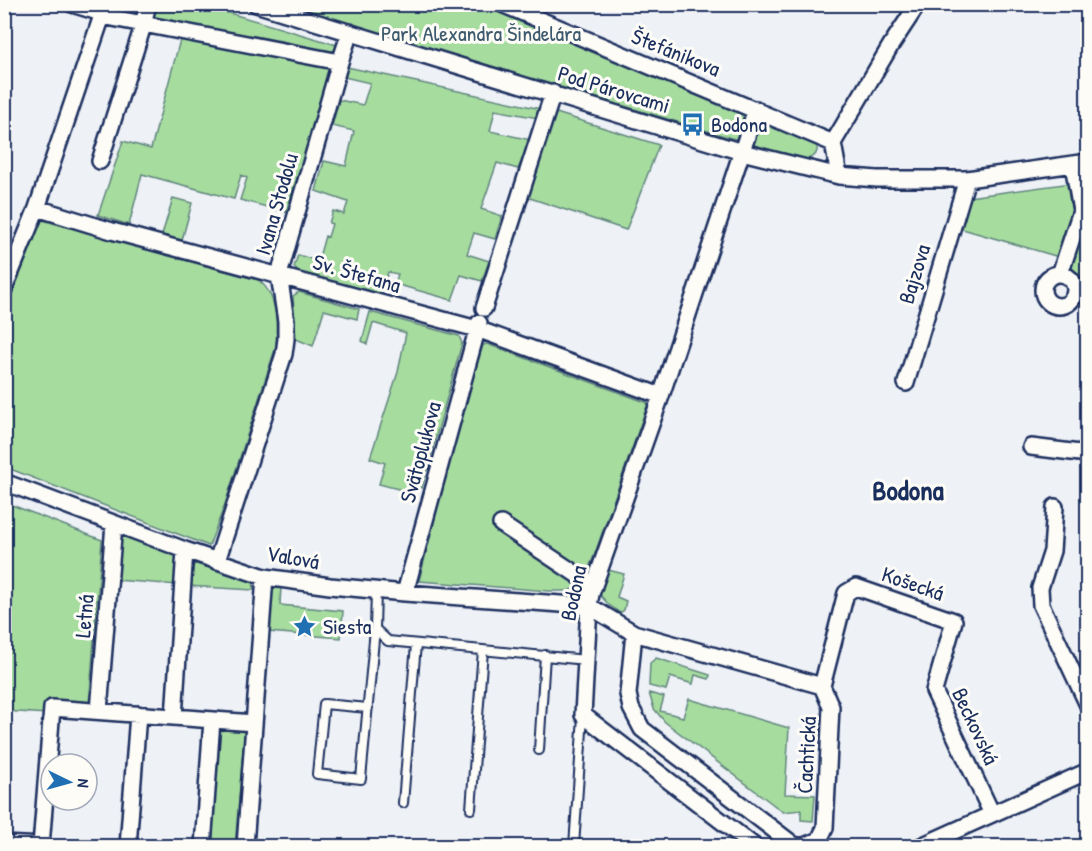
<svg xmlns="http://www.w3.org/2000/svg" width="1092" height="851" font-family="'Patrick Hand',sans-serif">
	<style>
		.green { fill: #a7dc9f; stroke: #61867e; stroke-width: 1.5 }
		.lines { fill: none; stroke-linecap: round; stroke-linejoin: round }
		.lane-casing { stroke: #1b2f5e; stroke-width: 12 }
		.street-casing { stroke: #1b2f5e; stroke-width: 20 }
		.lane { stroke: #fdfcf7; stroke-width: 8 }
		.street { stroke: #fdfcf7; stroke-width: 15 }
		.labels { text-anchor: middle; stroke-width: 6; stroke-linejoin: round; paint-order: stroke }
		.park-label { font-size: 22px; fill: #3e5a6e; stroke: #fdfcf7 }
		.street-label { font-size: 22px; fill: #1b2f5e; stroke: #fdfcf7 }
		.poi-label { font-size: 22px; fill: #1b2f5e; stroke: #fdfcf7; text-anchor: start }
		.district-label { font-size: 28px; font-weight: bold; fill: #1b2f5e; stroke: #fdfcf7 }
	</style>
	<rect width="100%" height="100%" fill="#eef1f6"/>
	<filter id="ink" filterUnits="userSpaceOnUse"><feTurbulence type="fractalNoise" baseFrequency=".0167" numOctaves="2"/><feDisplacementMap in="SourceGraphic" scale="12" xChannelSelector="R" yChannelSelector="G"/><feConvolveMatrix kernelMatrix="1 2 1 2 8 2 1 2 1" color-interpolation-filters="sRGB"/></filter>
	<g filter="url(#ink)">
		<path class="green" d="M155,5H202L337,45L335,52L152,18Z
			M288,5H485L740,109L744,113C743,121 740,131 736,139L731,138Z
			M181,36L334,65L286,212L240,200L247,178L241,175L234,199L142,174L129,225L98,215L123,141L151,149Z
			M347,67L541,109L538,118L495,110L490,131L531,140L518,169L497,163L481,209L502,216L495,239L474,233L467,254L489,261L482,281L461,275L452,300L395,284L398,274L388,272L381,294L299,273L294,267L298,255L318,261L325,236L328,237L332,224L329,223L333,211L344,214L348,202L316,191L324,161L346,166L354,131L332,126L339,100L363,105L370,83L344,77Z
			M553,112L659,145L626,230L527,197Z
			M762,119L812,139C820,147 819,157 806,159L754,145L753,141Z
			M1071,183L1074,211L1059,257L959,228L969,197Z
			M173,198L192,203L182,240L162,235Z
			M1083,218L1087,229V282L1077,276L1069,263Z
			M42,220L258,280C278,294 277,324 276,346L224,507L209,546L5,467V311Z
			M299,292L359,309L357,319L324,310L313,346L296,339L293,296Z
			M370,312L459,336L462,343L422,488L413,486L410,492L379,484L385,463L370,458L398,372L406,333L373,323L367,344L362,341Z
			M487,344L648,403L594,556L582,583L576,588L567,591H549L419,581L464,404L483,345Z
			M4,502L102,540L89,704L48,700L47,714L5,711Z
			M119,534L175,555L180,564L178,585L116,580Z
			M196,564L254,581L253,590L187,586L189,568Z
			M608,570L624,574L617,597L626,601L624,610L620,613L609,605L600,595Z
			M276,586H281L280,605L343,611L341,638L268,632L271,589Z
			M656,658L710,675L709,679L695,675L693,684L670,677L666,690L649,686L650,663Z
			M649,693L664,697L660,711L683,717L689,699L789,728L785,794L815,795L813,821L801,820V810L783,812L665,722L654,709Z
			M217,725L245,727L235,846H207Z"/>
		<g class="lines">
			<defs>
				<path id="lane" d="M376,590L375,629L388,641L586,660
					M368,708L324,704L317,774L361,779L375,629
					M539,750L545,655
					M403,803L416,644
					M471,809L483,650
					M574,846L583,716"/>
				<path id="street" d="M72,4L95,11L102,16L340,62
					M256,4L742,152L839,176L877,179H967L1088,162
					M502,4L833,143
					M100,161L142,29L148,4
					M1073,164L1081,211L1086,219
					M839,176L833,143L891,45L918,4
					M37,208L112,231L477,329L661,396
					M1060,274L1081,211
					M1043 290a16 16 0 1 1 32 0a16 16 0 1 1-32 0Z
					M4,289L37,208L106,4
					M484,308L553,93
					M906,383L967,179
					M1031,447L1088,454
					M4,482L185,550L265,577L330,586L405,593L589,606L634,633L822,686
					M1055,507L1052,551L1040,588L1041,605L1088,705
					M501,524L594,586
					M217,561L284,354L286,339V321L279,275L340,62L350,32
					M405,593L479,323
					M634,633L628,694L631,708L642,729L795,846H804L819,840L825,828L831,707L822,686
					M822,686L846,593L856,587L954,621L934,691L992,814
					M99,711L114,524
					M174,717L185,550
					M4,844L43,846
					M41,846L52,708L254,723
					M128,846L138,714
					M203,846L212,720
					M245,846L265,577
					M754,846L583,715L589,606L591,594L661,396L756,109
					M921,846L1088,771"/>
			</defs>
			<use href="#lane" class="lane-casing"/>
			<use href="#street" class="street-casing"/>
			<use href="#lane" class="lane"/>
			<use href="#street" class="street"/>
		</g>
	</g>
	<defs>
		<symbol id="bus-bare" viewBox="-9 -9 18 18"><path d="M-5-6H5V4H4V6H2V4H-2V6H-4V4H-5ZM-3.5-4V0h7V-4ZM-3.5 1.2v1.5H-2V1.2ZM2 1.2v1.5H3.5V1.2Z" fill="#1f6fb2" stroke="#fdfcf7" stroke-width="2.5" paint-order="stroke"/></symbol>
		<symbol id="sight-bare" viewBox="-9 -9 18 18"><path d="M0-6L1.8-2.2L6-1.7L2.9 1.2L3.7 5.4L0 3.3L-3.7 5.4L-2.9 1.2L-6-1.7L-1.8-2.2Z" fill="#1f6fb2" stroke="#fdfcf7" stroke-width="2.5" paint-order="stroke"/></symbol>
	</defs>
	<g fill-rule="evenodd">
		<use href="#bus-bare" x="676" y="108" width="33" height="33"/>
		<use href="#sight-bare" x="288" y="610" width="33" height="33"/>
	</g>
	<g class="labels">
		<g class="park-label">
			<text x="481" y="41">Park Alexandra Šindelára</text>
		</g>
		<g class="street-label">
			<text transform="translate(676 52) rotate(22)" y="8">Štefánikova</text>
			<text transform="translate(614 89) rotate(17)" y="8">Pod Párovcami</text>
			<text transform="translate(276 204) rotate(-74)" y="8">Ivana Stodolu</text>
			<text transform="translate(357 273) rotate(16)" y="8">Sv. Štefana</text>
			<text transform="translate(914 274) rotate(-73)" y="8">Bajzova</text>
			<text transform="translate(420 452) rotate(-75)" y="8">Svätoplukova</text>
			<text transform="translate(293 557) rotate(10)" y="8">Valová</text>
			<text transform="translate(913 583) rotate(19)" y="8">Košecká</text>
			<text transform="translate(573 593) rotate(-78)" y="8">Bodona</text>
			<text transform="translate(84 616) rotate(-85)" y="8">Letná</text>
			<text transform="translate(976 726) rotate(65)" y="8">Beckovská</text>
			<text transform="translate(806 755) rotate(-87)" y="8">Čachtická</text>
		</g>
		<g class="poi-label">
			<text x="711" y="132">Bodona</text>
			<text x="323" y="634">Siesta</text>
		</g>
		<g class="district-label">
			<text x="908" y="500">Bodona</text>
		</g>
	</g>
	<rect width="1092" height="851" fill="none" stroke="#fdfcf7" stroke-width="24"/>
	<rect x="12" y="12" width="1068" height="827" fill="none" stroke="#1b2f5e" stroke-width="2" filter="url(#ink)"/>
	<g transform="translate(69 782) rotate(95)"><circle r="28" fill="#fdfcf7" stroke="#a3aaba" stroke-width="1.5"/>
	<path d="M0-4.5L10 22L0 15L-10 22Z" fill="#1f6fb2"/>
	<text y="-9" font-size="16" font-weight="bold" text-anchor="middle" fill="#1b2f5e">N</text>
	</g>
</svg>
